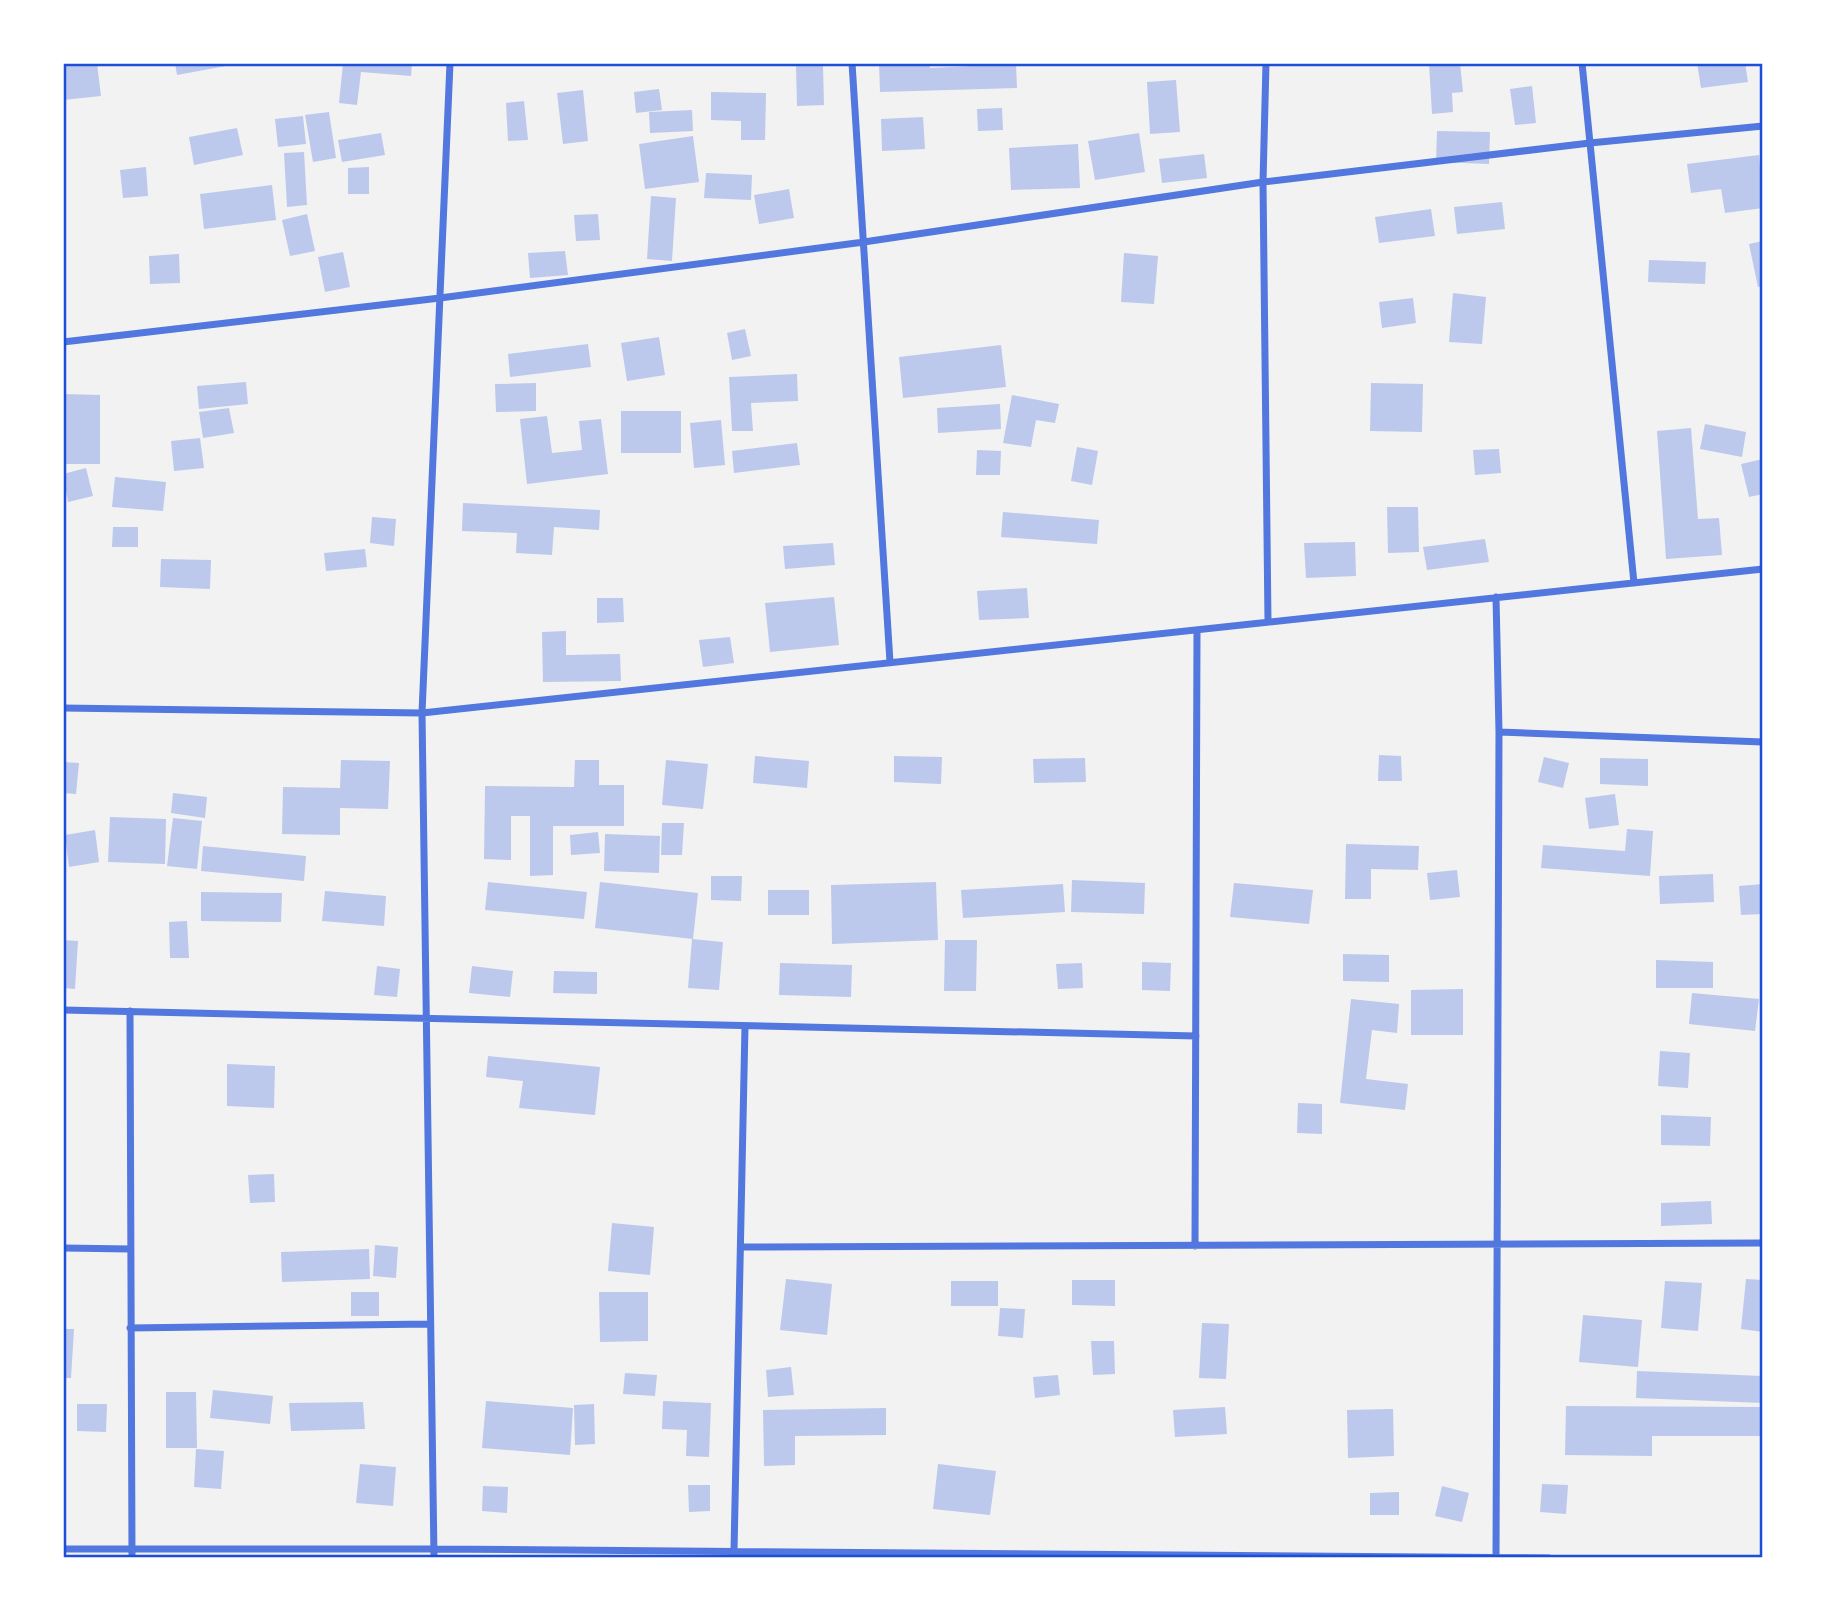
<svg xmlns="http://www.w3.org/2000/svg" width="1826" height="1621" font-family="'Titillium Web',sans-serif">
	<style>
		.building { fill: #bdc9ec }
		.lines { fill: none; stroke-linecap: round; stroke-linejoin: round }
		.minor { stroke: #5277de; stroke-width: 7 }
		.neatline { fill: none; stroke: #1d4ed8; stroke-width: 2.5 }
	</style>
	<rect width="100%" height="100%" fill="#f2f2f2"/>
	<path class="building" d="M63,63H97L101,96L63,100Z
		M175,63H225L226,66L177,75Z
		M343,63H412L411,76L361,72L357,105L339,103Z
		M879,63H930V68L1016,64L1017,88L880,92Z
		M1429,63H1460L1463,92L1452,93L1453,112L1432,114Z
		M1697,63H1745L1748,82L1701,88Z
		M796,66H823L824,105L797,106Z
		M1176,80L1180,132L1150,134L1147,82Z
		M1532,86L1536,123L1515,125L1510,89Z
		M659,89L662,110L636,113L634,92Z
		M583,90L588,141L563,144L557,93Z
		M711,92L766,93L765,140H741V121L711,120Z
		M524,101L528,140L508,141L506,103Z
		M1002,108L1003,130L978,131L977,109Z
		M692,110L693,131L650,133L649,112Z
		M329,112L336,158L313,162L305,115Z
		M303,116L306,144L278,147L275,119Z
		M923,117L925,149L882,151L881,119Z
		M237,128L243,155L194,165L189,137Z
		M1437,131L1490,132L1489,164L1436,162Z
		M381,133L385,155L342,162L338,140Z
		M1139,133L1145,172L1095,180L1088,141Z
		M693,136L699,182L645,189L639,144Z
		M1078,144L1080,188L1011,190L1009,148Z
		M304,152L307,205L287,207L284,153Z
		M1204,154L1207,178L1162,183L1159,159Z
		M1759,155L1763,208L1725,213L1721,189L1691,193L1687,164Z
		M146,167L148,196L123,198L120,170Z
		M369,167V194H348V168Z
		M706,173L752,175L751,200L704,198Z
		M272,185L276,220L204,229L200,194Z
		M789,189L794,218L759,224L754,195Z
		M651,196L676,198L672,261L647,259Z
		M1502,202L1505,229L1457,234L1454,207Z
		M1431,209L1435,236L1379,243L1375,217Z
		M307,214L315,251L290,256L282,220Z
		M598,214L600,240L576,241L574,215Z
		M1763,241V286L1758,287L1749,244Z
		M565,251L568,275L530,278L528,253Z
		M343,252L350,287L325,292L318,257Z
		M1124,253L1158,256L1154,304L1121,302Z
		M179,254L180,283L150,284L149,256Z
		M1649,260L1706,262L1705,284L1648,282Z
		M1453,293L1486,297L1482,344L1449,342Z
		M1413,298L1416,323L1382,328L1379,302Z
		M745,329L751,356L732,360L727,333Z
		M659,337L665,375L627,381L621,343Z
		M588,344L591,367L510,377L508,354Z
		M1001,345L1006,387L903,398L899,357Z
		M797,374L798,401L751,403L753,431H732L729,377Z
		M246,382L248,404L199,409L197,386Z
		M536,383V411L496,412L495,384Z
		M1371,383L1423,384L1422,432L1370,431Z
		M63,394L100,395V464H63Z
		M1012,395L1059,404L1055,423L1036,420L1031,447L1003,443Z
		M1000,404L1001,429L938,433L937,408Z
		M229,408L234,433L203,438L199,412Z
		M621,411H681V453H621Z
		M547,416L552,453L582,450L579,421L601,419L608,474L527,484L520,419Z
		M721,420L725,465L694,468L690,423Z
		M1705,424L1746,432L1742,457L1700,449Z
		M1691,428L1698,519L1719,518L1722,555L1666,559L1657,431Z
		M200,438L204,468L174,471L171,441Z
		M797,443L800,465L734,473L732,451Z
		M1077,447L1098,451L1092,485L1071,481Z
		M1499,449L1501,473L1475,475L1473,450Z
		M977,450L1001,451L1000,475H976Z
		M1763,459V494L1749,497L1741,464Z
		M86,468L93,496L68,502L63,474Z
		M115,477L166,482L163,511L112,507Z
		M463,503L600,510L599,530L554,527L552,555L516,553L517,533L462,531Z
		M1387,507H1418L1419,552L1388,553Z
		M1003,512L1099,520L1097,544L1001,537Z
		M372,517L396,519L394,546L370,543Z
		M113,527H138V547H112Z
		M1485,539L1489,562L1427,570L1423,547Z
		M1355,542L1356,576L1306,578L1304,543Z
		M833,543L835,565L785,569L783,546Z
		M365,549L367,567L326,571L324,553Z
		M161,559L211,560L210,589L160,587Z
		M1027,588L1029,618L979,620L977,591Z
		M834,597L839,645L770,652L765,603Z
		M597,598H623L624,622L597,623Z
		M566,631V655L620,654L621,681L543,682L542,632Z
		M730,637L734,663L703,667L699,640Z
		M1379,755L1401,756L1402,781H1378Z
		M755,756L809,761L807,788L753,783Z
		M894,756L942,757L941,784L894,782Z
		M1544,757L1569,763L1563,788L1538,782Z
		M1085,758L1086,782L1034,783L1033,759Z
		M1600,758L1648,759V786L1600,784Z
		M341,760L390,761L388,809L340,808V835L282,834L283,787L340,788Z
		M575,760H599V785H624V826H553V875L530,876V816H511V860L484,859L485,786L574,787Z
		M666,760L708,764L703,809L662,805Z
		M63,762L79,763L76,794L63,793Z
		M173,793L207,797L205,818L171,813Z
		M1615,794L1619,825L1589,829L1585,798Z
		M110,817L166,819L165,864L108,862Z
		M173,818L202,821L197,869L167,866Z
		M662,823H684L682,855H661Z
		M1627,829L1653,831L1650,876L1541,868L1543,845L1625,851Z
		M95,830L99,862L69,867L65,835Z
		M598,832L600,853L571,855L570,835Z
		M605,834L660,836L659,873L604,871Z
		M1346,844L1419,846L1418,870L1371,869V899H1345Z
		M203,846L306,856L304,881L201,871Z
		M1457,870L1460,897L1430,900L1427,873Z
		M1713,874L1714,902L1660,904L1659,876Z
		M711,876H742L741,901L711,900Z
		M1072,880L1145,883L1144,914L1071,912Z
		M488,882L587,892L584,919L485,910Z
		M600,882L698,893L693,939L595,928Z
		M936,882L938,940L832,944L831,885Z
		M1234,883L1313,890L1309,924L1230,917Z
		M1063,884L1065,912L963,918L961,890Z
		M1763,884V914L1741,915L1739,886Z
		M768,890H809V915H768Z
		M325,891L386,896L384,926L322,921Z
		M201,892L282,893L281,922L201,921Z
		M187,921L189,958H170L169,922Z
		M692,939L723,942L719,990L688,988Z
		M63,940L78,941L75,989L63,988Z
		M945,940H977L976,991H944Z
		M1343,954L1389,955V982L1343,981Z
		M1656,960L1713,962V988H1656Z
		M1142,962L1171,963L1170,991L1142,990Z
		M780,963L852,965L851,997L779,995Z
		M1082,963L1083,988L1058,989L1056,964Z
		M377,966L400,969L397,997L374,995Z
		M472,966L513,971L510,997L469,993Z
		M554,971L597,972V994L553,993Z
		M1463,989V1035H1411V990Z
		M1692,993L1759,999L1755,1031L1689,1024Z
		M1351,999L1399,1004L1397,1033L1372,1030L1366,1079L1408,1084L1405,1110L1340,1103Z
		M1660,1051L1690,1053L1688,1088L1658,1086Z
		M488,1056L600,1067L595,1115L519,1108L523,1081L486,1077Z
		M227,1064L275,1066L274,1108L227,1106Z
		M1298,1103L1322,1104V1134L1297,1133Z
		M1661,1115L1711,1117L1710,1146L1661,1145Z
		M274,1174L275,1202L250,1203L248,1175Z
		M1711,1201L1712,1224L1661,1226V1203Z
		M612,1223L654,1227L650,1275L608,1271Z
		M375,1245L398,1247L396,1278L373,1276Z
		M369,1249L370,1279L282,1282L281,1252Z
		M786,1279L832,1284L827,1335L780,1330Z
		M1746,1279L1763,1280V1332L1741,1329Z
		M1072,1280H1115V1306L1072,1305Z
		M951,1281H998V1306H951Z
		M1665,1281L1702,1283L1698,1331L1661,1328Z
		M351,1292H379V1316H351Z
		M599,1292H648V1341L600,1342Z
		M1000,1308L1025,1309L1023,1338L998,1336Z
		M1583,1315L1642,1320L1638,1367L1579,1362Z
		M1202,1323L1229,1324L1226,1379L1199,1378Z
		M63,1329H74L71,1378H63Z
		M1091,1341H1114L1115,1374L1093,1375Z
		M791,1367L794,1395L768,1397L766,1370Z
		M1637,1371L1763,1376V1403L1636,1398Z
		M625,1373L657,1375L655,1396L623,1394Z
		M1058,1375L1060,1395L1035,1398L1033,1377Z
		M213,1390L273,1396L270,1424L210,1418Z
		M166,1392H196L197,1448H166Z
		M486,1401L573,1408L570,1455L482,1448Z
		M663,1401L711,1403L709,1457L686,1456L687,1430L662,1429Z
		M363,1402L365,1429L291,1431L289,1403Z
		M77,1404H107L106,1432L77,1431Z
		M594,1404L595,1444L575,1445L574,1405Z
		M1566,1406L1763,1407V1436H1652V1456L1565,1455Z
		M1225,1407L1227,1434L1175,1437L1173,1410Z
		M886,1408V1435L795,1436V1465L764,1466L763,1410Z
		M1393,1409L1394,1456L1348,1458L1347,1410Z
		M196,1449L224,1451L221,1489L194,1487Z
		M360,1464L396,1467L393,1506L356,1503Z
		M938,1464L996,1471L990,1515L933,1509Z
		M1542,1484L1568,1485L1566,1514L1540,1512Z
		M688,1485H710V1511L689,1512Z
		M483,1486L508,1487L507,1513L482,1511Z
		M1442,1486L1469,1493L1462,1522L1435,1516Z
		M1399,1492V1515H1370V1493Z"/>
	<g class="lines">
		<path class="minor" d="M852,63L890,662
			M1266,63L1263,182L1268,622
			M1582,63L1634,583
			M63,342L440,298L864,242L1263,182L1590,143L1763,126
			M1496,597L1499,732L1496,1558
			M63,708L422,713L1763,569
			M1499,732L1763,742
			M63,1010L1196,1036
			M130,1011L132,1558
			M1195,1246L1197,630
			M741,1247L1763,1243
			M63,1248L130,1249
			M130,1328L430,1324
			M63,1549H434L1549,1558
			M734,1551L745,1026
			M434,1558L422,713L450,63"/>
	</g>
	<rect width="1826" height="1621" fill="none" stroke="#ffffff" stroke-width="130"/>
	<rect x="65" y="65" width="1696" height="1491" class="neatline"/>
</svg>
